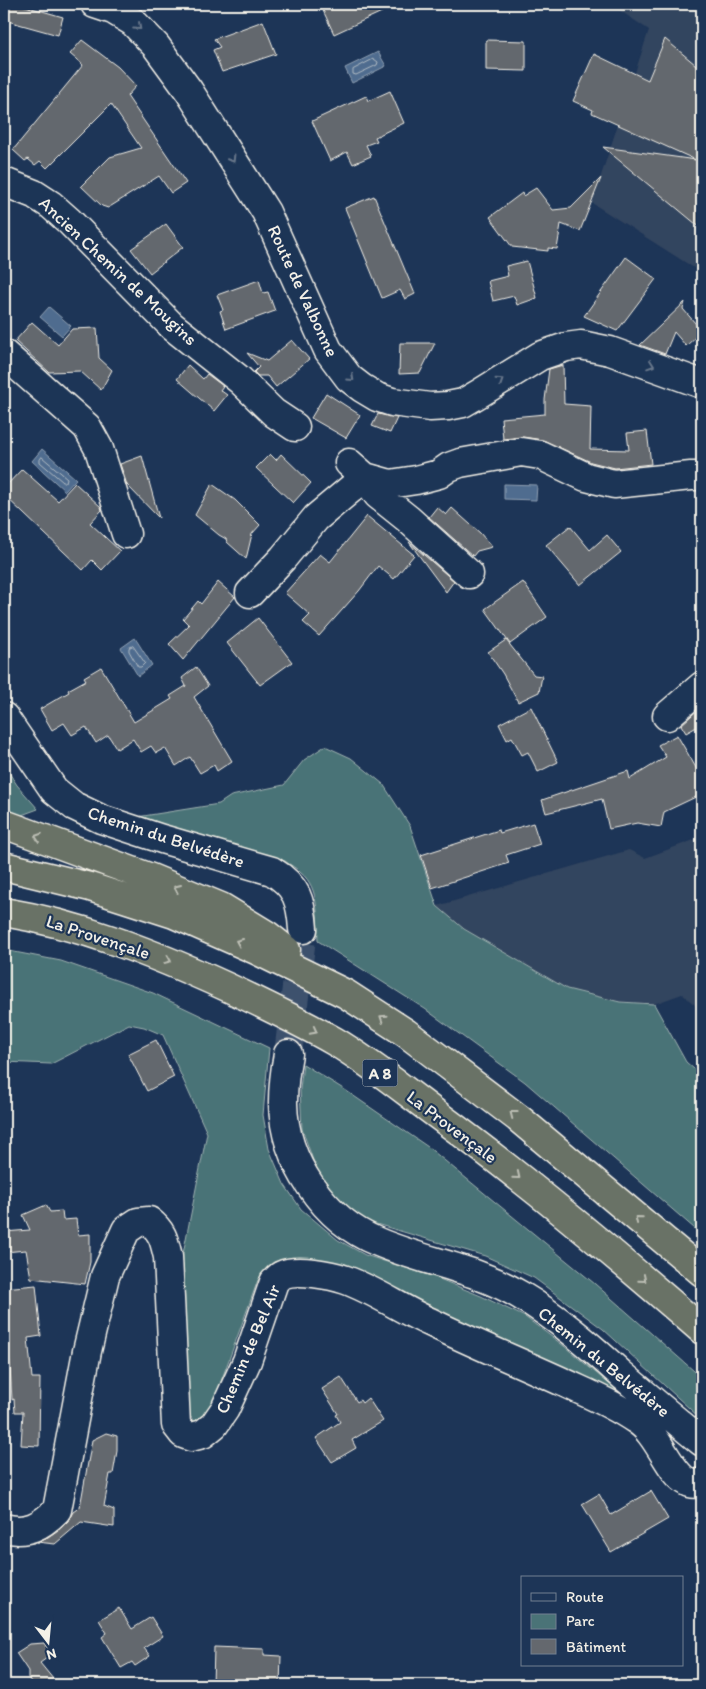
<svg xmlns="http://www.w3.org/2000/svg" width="706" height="1689" font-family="Itim,sans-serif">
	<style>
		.built { fill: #32445e }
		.green { fill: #4a7377; stroke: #9fb2b0 }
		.water { fill: #4f6c8f; stroke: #91a1b3 }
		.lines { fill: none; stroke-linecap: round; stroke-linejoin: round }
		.shore { stroke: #b2bcc4; stroke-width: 1 }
		.building { fill: #64686e; stroke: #f4f1e8 }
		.minor-tunnel { stroke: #3d516d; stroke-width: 28; stroke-dasharray: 28 14; stroke-linecap: butt }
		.minor-casing { stroke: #f4f1e8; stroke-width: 31 }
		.highway-casing { stroke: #f4f1e8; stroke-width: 31 }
		.minor { stroke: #1d3557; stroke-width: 28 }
		.highway { stroke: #697266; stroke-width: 28 }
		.oneway { stroke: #68778a }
		.oneway2 { stroke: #bcbeb4 }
		.labels { text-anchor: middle; stroke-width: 4.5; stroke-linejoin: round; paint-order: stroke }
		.shield { fill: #1d3557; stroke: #b4b9bc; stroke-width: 1 }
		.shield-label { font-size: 16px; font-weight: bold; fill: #f4f1e8 }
		.street-label { font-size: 18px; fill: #f4f1e8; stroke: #1d3557 }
	</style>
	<rect width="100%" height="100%" fill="#1d3557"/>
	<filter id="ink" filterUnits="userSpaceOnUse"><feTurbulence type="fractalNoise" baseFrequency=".02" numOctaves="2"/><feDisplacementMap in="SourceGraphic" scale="10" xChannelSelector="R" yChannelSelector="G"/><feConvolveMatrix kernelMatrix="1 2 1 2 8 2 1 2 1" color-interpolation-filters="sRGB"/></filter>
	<g filter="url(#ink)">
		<path class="built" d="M610,4H702V273L592,203L649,30Z
			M702,837V1011L682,994L654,1004L620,1002L567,989L464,929L437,906L629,850L645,858Z"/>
		<path class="green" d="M325,746L351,758L383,784L410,826L437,906L464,929L567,989L620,1002L654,1004L686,1062L702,1076V1235L525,1082L425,1009L318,941C317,919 320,888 301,873C297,868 290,865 285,861L137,817L219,804L231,796L284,785L304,760Z
			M4,765L17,785L38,809L19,816L4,811Z
			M4,950L61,961L153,993L269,1048L263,1115L269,1149L284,1184L301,1209L338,1240L365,1255L437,1278L481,1296L525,1317L564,1346L621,1394C559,1367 496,1339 433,1311C393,1293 332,1252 288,1258C275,1260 265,1271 258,1280L208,1417L202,1423L194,1421L189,1415L179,1274L207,1133L163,1035L144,1027L129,1024L51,1064L4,1062Z
			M303,1064L345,1090L428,1147L595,1284L702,1378V1420L603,1329L534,1278L485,1256L366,1221L345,1205L323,1182L313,1160L302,1129L300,1089Z"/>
		<path class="water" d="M378,52L386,66L352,83L345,68Z
			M49,307L71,326L62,336L40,317Z
			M42,449L76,479L65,491L32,461Z
			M504,484L537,485L536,500L504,499Z
			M135,638L152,665L138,676L121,648Z"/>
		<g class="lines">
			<path class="shore" d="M374,59L378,62L377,65L356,75L353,74V70Z
				M42,457L67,478L66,482H63L40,462V460Z
				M133,646L145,663L141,667H138L129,651V648Z"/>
		</g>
		<path class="building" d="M4,4H18L63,17L58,35L4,20Z
			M320,4H399L334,34Z
			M263,21L276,54L222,72L213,50L220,47L214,39Z
			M665,39L702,70V77L698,89L702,93V229L603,147L696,160L592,113L593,110L573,101L594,54L648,80Z
			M82,40L118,67L136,86L127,96L186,183L171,193L159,176L108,208L102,206L81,186L110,157L141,148L111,104L47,168L40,161L35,165L28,159L25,161L13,150L83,65L70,54Z
			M486,40L526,41V71L486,70Z
			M390,91L404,123L375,137L377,141L366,145L371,156L353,164L347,152L330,161L312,121L366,96L368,101Z
			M601,178L580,231L561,224L557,249L548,248V251L512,247L490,217L522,193L523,196L536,188L553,210L571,208Z
			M374,196L415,294L405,299L400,290L382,298L345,208Z
			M166,224L183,247L150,273L131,249Z
			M626,257L656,279L617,331L584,316Z
			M527,261L537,298L517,305L514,296L493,301L488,281L508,276L506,266Z
			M259,280L263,293L268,292L275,311L226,329L220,311L223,310L217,295Z
			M685,302L683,309L702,331L686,346L674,332L665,354L640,345Z
			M32,322L58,345L72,329L97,328L99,358L112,370L101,390L80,371L49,372L15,341Z
			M292,340L309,359L276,387L267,376H258L254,372L259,367L247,353L267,361Z
			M400,343H435L420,373L399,374Z
			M188,365L203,379L207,374L223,386L220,390L227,395L214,411L177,379Z
			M563,365L564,404L591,406L590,449L629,450L627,433L647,431L651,464L615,468L591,462L543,440L523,437L503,439L501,418L545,414V400L549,369Z
			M326,393L360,415L346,438L311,418Z
			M378,414L397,418L390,433L372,426Z
			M270,454L276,460L281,454L311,483L293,503L256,468Z
			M142,456L159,518L127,485L120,464Z
			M22,469L58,501L75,483L101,507L102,510L90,523L120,551L102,570L92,560L83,570L4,495L8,491L4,488Z
			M212,484L235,500L260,525L252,534L246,559L227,542L226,539L219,535L195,515Z
			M437,507L446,515L452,508L480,533L492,547L477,551L473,556L429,517Z
			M367,516L414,555L394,579L378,566L359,591L319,636L303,622L310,615L285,593L320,554L330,562Z
			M570,526L590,550L607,535L621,552L580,585L546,545Z
			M409,542L454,581L446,592Z
			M218,582L235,597L183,660L169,644L189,625L183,619L198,601L201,604Z
			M523,582L547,617L510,644L485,609Z
			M258,618L292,662L260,685L227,643Z
			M506,640L534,675L542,676L539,692L518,702L503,674L488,652Z
			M101,667L134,722L172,699L170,696L186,686L182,678L196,667L208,686L194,697L232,761L217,771L214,765L200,773L190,757L176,766L165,748L156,753L151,746L141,752L133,739L117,749L108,735L96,743L86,727L72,735L64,723L52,730L40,709L69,692L68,690L86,680L84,677Z
			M702,706V724L686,733L681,725Z
			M531,707L558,762L538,772L528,752L522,755L512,737L507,740L499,724Z
			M677,735L702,778V794L664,812L661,827L637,823L609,829L602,799L546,813L542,800L628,771L630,779L666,757L658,745Z
			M533,823L540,844L506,855L509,863L432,888L421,855L499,830L500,833Z
			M156,1040L174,1077L147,1091L128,1054Z
			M46,1205L50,1212L62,1211L63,1220L76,1219L78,1235L90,1234V1262L85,1284L31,1278L26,1250L5,1252L4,1232L30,1230L23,1215Z
			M36,1285L41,1336L28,1338L32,1378H40L39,1446L21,1445L23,1412H15L14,1399L12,1400L9,1350H4V1288Z
			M341,1377L357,1402L360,1400L362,1403L368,1398L383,1421L352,1440L356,1448L332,1462L316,1438L340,1422L336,1415L338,1414L322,1389Z
			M106,1433L117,1436V1451L113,1474H110L104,1506L114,1510V1527L81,1522L55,1544L37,1542L48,1537L61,1528L68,1521L73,1512L80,1507L92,1440Z
			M651,1491L668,1519L611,1552L582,1504L599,1494L611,1515Z
			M119,1608L132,1629L151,1617L163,1636L144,1648L150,1656L135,1666L132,1662L121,1668L102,1637L107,1633L99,1620Z
			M44,1643L51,1655L40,1663L58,1685H34L28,1678V1671L16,1653L30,1644Z
			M214,1647L264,1649V1655L281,1656L280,1685H213Z"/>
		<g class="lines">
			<path class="minor-tunnel" d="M288,1054L303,929"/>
			<defs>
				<path id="minor" d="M95,4L113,10L133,22L156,46L189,91L266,212L328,350L349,378L362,388L377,397L392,402L430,407L448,406L463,403L480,393L540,356L566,347L581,345L610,351L702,384
					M4,182L34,194L51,205L69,221L172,326L240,380L274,413L295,427
					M4,354L87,427L99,449L126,534
					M349,463L365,477L378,495L408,519L469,574
					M365,477L390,484L416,480L439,474L449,467L460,463L521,452L540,455L586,477L614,484L691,476H702
					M250,593L283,558L316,518L365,477
					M667,716L702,686
					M4,717L54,790L74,806L101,819L162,839L272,871C297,886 301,901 303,929
					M288,1054C285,1070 283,1086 283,1103C284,1161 324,1220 378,1242C425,1262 475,1268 520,1295C557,1317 589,1345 621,1374C648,1397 675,1420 702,1442
					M4,1528C27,1534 41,1526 57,1510L87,1351L105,1276L126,1230L138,1222L149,1221C163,1232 164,1240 168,1257L176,1425L183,1434L191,1437L203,1434L214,1425L225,1409L247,1361L274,1282C276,1280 279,1276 282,1275C296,1268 332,1275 346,1280C374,1290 403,1310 430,1322C479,1346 529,1366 578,1389C598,1398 617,1407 635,1419C659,1433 668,1472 688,1482C693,1485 697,1484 702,1482"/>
				<path id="highway" d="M4,824L151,878L221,907L267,935L286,950
					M4,866L90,887L174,914L256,950L346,994L406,1033L518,1118L702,1272
					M4,912C82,925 155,954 227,987C263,1004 299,1021 334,1041C370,1062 405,1091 439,1116C530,1183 617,1256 702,1330"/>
			</defs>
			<use href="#minor" class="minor-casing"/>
			<use href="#highway" class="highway-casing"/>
			<use href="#minor" class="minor"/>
			<use href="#highway" class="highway"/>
		</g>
		<defs><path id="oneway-chevron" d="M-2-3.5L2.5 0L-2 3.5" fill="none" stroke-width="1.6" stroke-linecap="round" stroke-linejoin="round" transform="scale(1.25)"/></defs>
		<g class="oneway">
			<use href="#oneway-chevron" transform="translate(138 27) rotate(42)"/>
			<use href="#oneway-chevron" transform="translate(232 159) rotate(58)"/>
			<use href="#oneway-chevron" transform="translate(651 365) rotate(19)"/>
			<use href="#oneway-chevron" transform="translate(351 378) rotate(42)"/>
			<use href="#oneway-chevron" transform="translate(500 381) rotate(-33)"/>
		</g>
		<g class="oneway2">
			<use href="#oneway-chevron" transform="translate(38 837) rotate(-161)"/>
			<use href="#oneway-chevron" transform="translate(177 888) rotate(-157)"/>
			<use href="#oneway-chevron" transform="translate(239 942) rotate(-156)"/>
			<use href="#oneway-chevron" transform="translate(168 960) rotate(22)"/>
			<use href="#oneway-chevron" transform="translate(383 1018) rotate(-147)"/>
			<use href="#oneway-chevron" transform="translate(314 1031) rotate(28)"/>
			<use href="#oneway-chevron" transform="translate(513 1114) rotate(-142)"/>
			<use href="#oneway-chevron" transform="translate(517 1176) rotate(39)"/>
			<use href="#oneway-chevron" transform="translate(638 1219) rotate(-140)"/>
			<use href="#oneway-chevron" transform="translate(643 1279) rotate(40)"/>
		</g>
	</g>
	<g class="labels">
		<rect class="shield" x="362.5" y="1059.5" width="35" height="27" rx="4"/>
		<g class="shield-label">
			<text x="380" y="1079">A 8</text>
		</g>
		<g class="street-label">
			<text transform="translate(118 271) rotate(43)" y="6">Ancien Chemin de Mougins</text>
			<text transform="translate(303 291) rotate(65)" y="6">Route de Valbonne</text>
			<text transform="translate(166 837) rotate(18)" y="6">Chemin du Belvédère</text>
			<text transform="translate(98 937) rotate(18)" y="6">La Provençale</text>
			<text transform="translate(452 1127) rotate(37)" y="6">La Provençale</text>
			<text transform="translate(248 1349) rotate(-67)" y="6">Chemin de Bel Air</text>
			<text transform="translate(604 1362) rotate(39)" y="6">Chemin du Belvédère</text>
		</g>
	</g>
	<rect width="706" height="1689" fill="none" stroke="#1d3557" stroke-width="20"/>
	<rect x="10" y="10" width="686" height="1669" fill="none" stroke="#f4f1e8" stroke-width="2" filter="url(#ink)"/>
	<rect x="521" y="1576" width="162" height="90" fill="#1d3557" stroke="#738091"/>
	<rect x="531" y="1593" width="25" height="8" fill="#1d3557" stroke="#738091"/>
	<text x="566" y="1602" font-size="15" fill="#f4f1e8">Route</text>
	<rect x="531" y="1614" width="25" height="15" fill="#4a7377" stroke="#738091"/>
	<text x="566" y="1626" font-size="15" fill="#f4f1e8">Parc</text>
	<rect x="531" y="1639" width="25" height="15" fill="#64686e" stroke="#738091"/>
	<text x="566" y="1652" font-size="15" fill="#f4f1e8">Bâtiment</text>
	<g transform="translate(48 1642) rotate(164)" stroke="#1d3557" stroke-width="4" paint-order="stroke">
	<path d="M0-4L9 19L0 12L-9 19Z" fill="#f4f1e8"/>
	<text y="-8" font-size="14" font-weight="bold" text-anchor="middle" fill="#f4f1e8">N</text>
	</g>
</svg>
